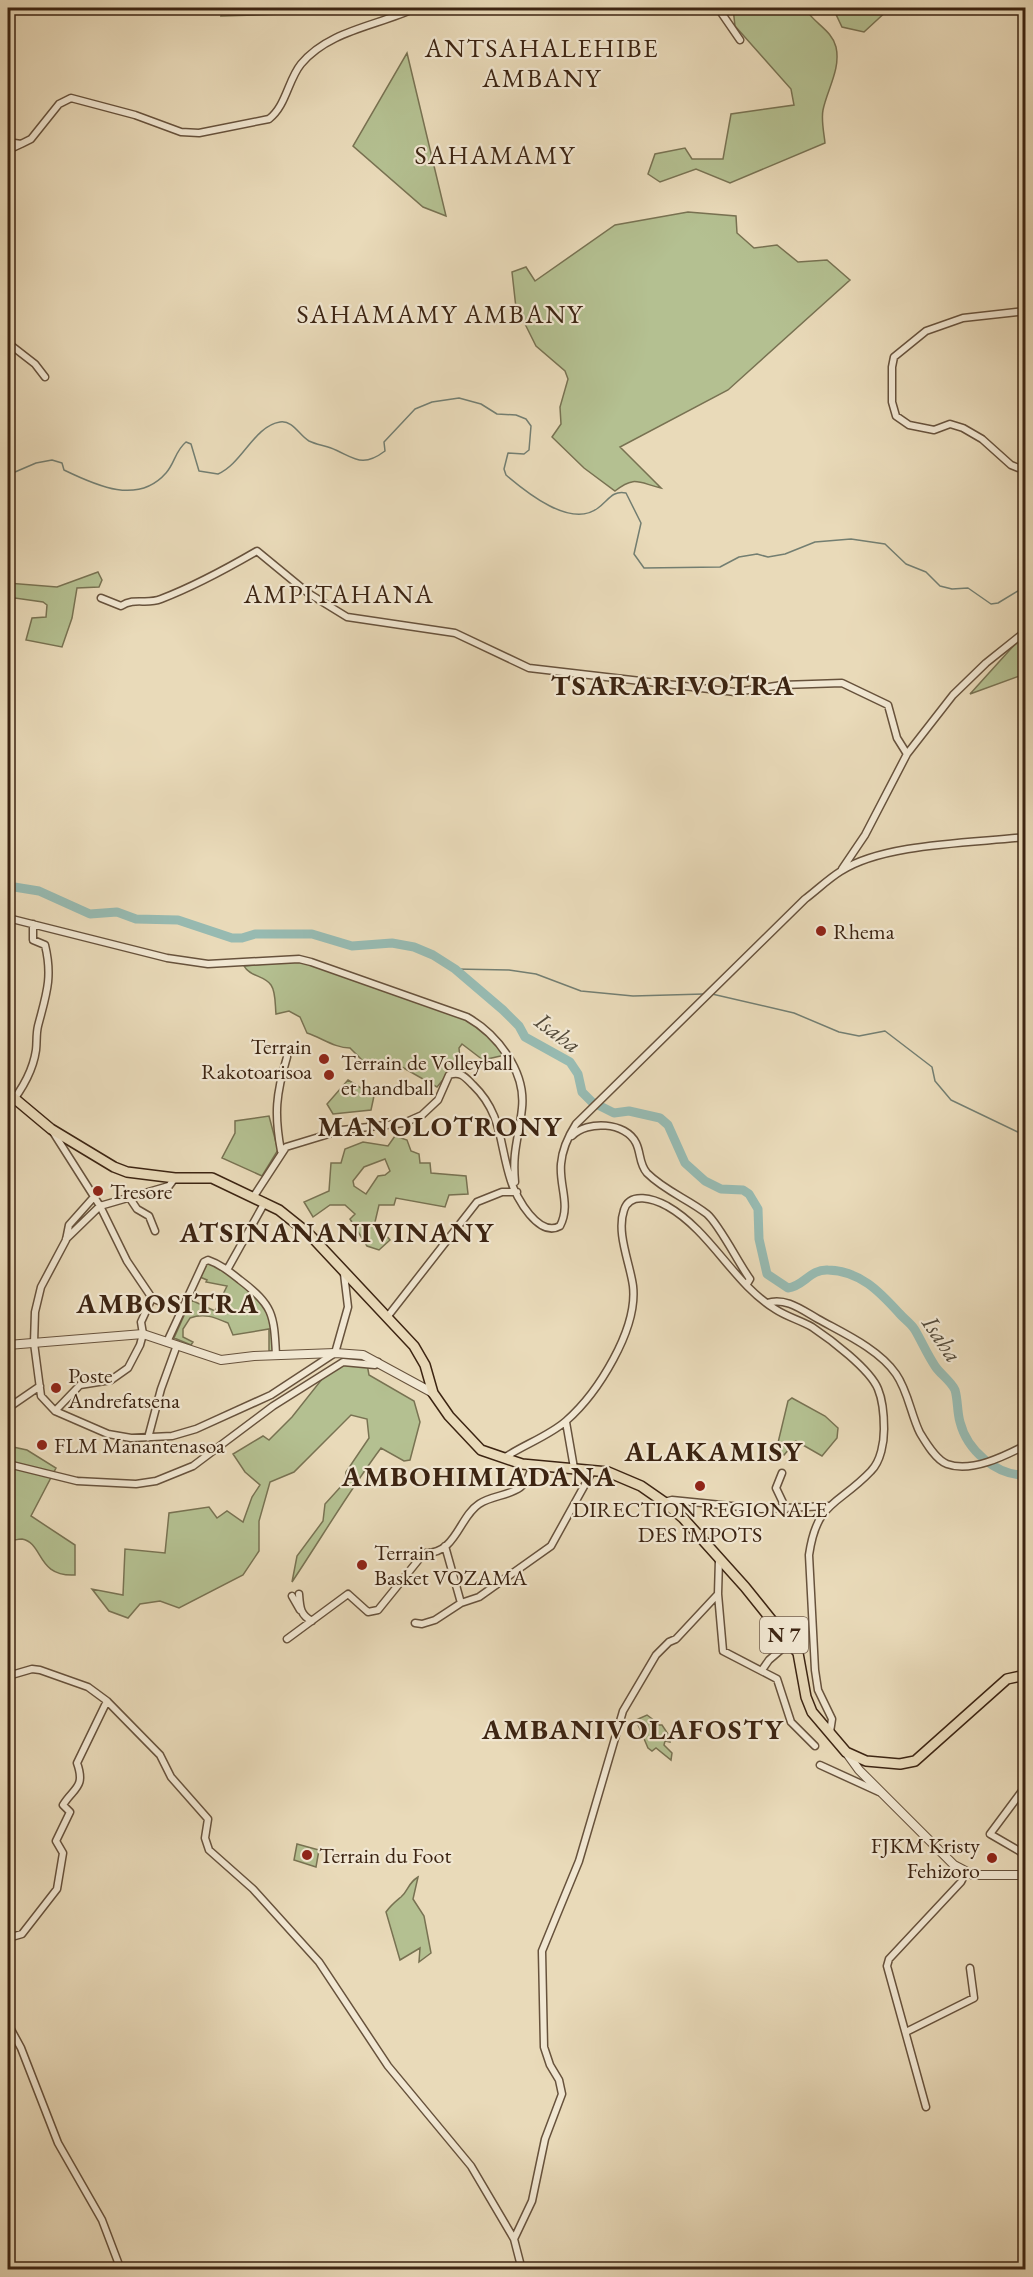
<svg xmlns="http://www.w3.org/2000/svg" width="1033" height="2277" font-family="'EB Garamond',serif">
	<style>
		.green { fill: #b4c091; stroke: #787252; stroke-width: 1.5; fill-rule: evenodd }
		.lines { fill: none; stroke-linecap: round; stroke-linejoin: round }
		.stream { stroke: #737e71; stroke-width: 1.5 }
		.river { stroke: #97bab1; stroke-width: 9 }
		.minor-casing { stroke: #67523c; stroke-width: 9 }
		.tertiary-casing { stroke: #67523c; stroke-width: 10 }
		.primary-casing { stroke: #3c2412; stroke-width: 12 }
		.minor { stroke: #f1e7d2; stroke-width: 6 }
		.tertiary { stroke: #f1e7d2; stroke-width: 8 }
		.primary { stroke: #e9dab9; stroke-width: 9 }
		.poi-dot { fill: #8f2418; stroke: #f1e7d2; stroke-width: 2 }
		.labels { text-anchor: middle; stroke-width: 4.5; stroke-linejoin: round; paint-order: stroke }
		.shield { fill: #f1e7d2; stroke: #725e4c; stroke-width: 1.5 }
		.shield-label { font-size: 21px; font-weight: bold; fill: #3c2412 }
		.poi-label { font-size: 22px; fill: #3c2412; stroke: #f1e7d2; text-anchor: start }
		.water-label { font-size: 24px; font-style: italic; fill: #534a3a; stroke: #f1e7d2 }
		.quarter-label { font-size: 26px; letter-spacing: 1.5px; fill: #3c2412; stroke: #f1e7d2 }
		.district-label { font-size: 28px; font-weight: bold; letter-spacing: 1.5px; fill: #3c2412; stroke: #f1e7d2 }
	</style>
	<rect width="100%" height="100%" fill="#e9dab9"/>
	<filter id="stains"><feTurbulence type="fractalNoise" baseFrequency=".00333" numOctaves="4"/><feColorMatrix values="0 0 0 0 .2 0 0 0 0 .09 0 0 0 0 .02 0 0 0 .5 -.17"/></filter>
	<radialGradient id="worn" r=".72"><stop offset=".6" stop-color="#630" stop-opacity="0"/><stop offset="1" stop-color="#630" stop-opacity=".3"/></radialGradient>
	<path class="green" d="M223,8H288L284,14L221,16Z
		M733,8H805C813,23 832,30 836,47C841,69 827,90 823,110C821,120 824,133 825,143L730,183L696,169L660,182L648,174L655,154L685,148L692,159H723L731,114L794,105L791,89L735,26Z
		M833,8H890L864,32L842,27Z
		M407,53L446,216L423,207L353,146Z
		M688,212L736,216L737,233L754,248L777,245L798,262L827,260L850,280L728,390L620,447L661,488C639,483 635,475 615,491L584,468L552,437L561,424L560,407L568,379L565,371L536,346L526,326L516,308L512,272L526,267L535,281L615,225Z
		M98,572L102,580L99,587L77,588L72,618L62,647L26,640L32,618L46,617L47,605L43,602L15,598L11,604L8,602V583L57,587Z
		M1025,633V674L970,694Z
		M299,961L466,1018L483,1030L505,1055L483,1060L462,1044L459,1048L460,1059L437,1087L395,1063L367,1065L350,1048C335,1048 322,1038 307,1033L300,1017L289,1011L276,1014C275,1005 276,992 271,985C264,975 250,977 244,966Z
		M348,1080L374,1096L371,1110L333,1114L327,1104Z
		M269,1116L278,1150L262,1176L222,1158L235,1133V1121Z
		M395,1136L407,1140L411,1151L419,1154L420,1163H430L431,1173L466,1176L468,1194L449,1195L445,1207L396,1198L394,1205H379L375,1222L390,1240L379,1250L367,1246L350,1219L355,1214L345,1205H330L313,1217L304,1202L329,1191L331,1163H341L345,1149L363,1142L388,1146ZM385,1159L390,1171L385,1175L378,1176L366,1194L354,1186L353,1181L364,1167Z
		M210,1262L263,1299L273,1329V1351H269V1329L233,1335L228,1323C214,1317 204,1313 190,1318L183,1329V1337L193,1342L191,1345L174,1338L191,1300L215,1311L227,1286L206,1282L207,1280L200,1277L207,1263Z
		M346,1363L367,1364L369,1375L414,1401L420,1422L410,1460L404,1461L381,1448C349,1491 322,1537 292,1582L297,1556L323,1521L325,1504L345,1482L346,1472L369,1438L367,1419L351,1415L294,1472L270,1482L259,1521V1551L243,1575L179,1608L160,1601L140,1604L128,1618L109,1611L92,1589L123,1595L125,1549L165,1553L169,1513L209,1507L217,1518L227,1511L243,1522L252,1497L260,1485L245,1472L233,1454L263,1436L269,1440L292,1417L326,1374Z
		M792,1398L825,1416L838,1428L837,1438L822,1456L796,1441L784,1455L776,1451L788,1401Z
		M13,1447L27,1450L56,1468L31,1516L75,1545V1575C36,1577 44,1543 22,1539C18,1539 11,1541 8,1541V1448Z
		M647,1715L655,1721L654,1725H662L670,1737V1742L665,1741L664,1745L672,1753L671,1760L656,1748L652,1751L648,1748L636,1720Z
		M297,1844L319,1850L316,1867L294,1860Z
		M418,1877L413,1899L424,1916L431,1953L419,1962L420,1948L400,1960L386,1912C391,1905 395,1902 401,1897C409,1890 407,1884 418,1877Z"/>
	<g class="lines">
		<path class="stream" d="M8,475L36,463L52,460L62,463L64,470C97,486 138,505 166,473C175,463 175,451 186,442L191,444L199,471L218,474C242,464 254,426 280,422C293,420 299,435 309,441C317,445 324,445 331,448C354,457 361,469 385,451L384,442L415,409L432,402L459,398L481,404L497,414L516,415L526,419L531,426L529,450L524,454L508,453L504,469L506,475C526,492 571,529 598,508C608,501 612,490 626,493L641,523L634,554L644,568L720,567L739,557L757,554L768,557L785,554L815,542L851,539L885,544L906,564L926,572L940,586L952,589L968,588L991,604L998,603L1026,586
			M455,969L509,970L536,974L581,991L633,996L704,994
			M712,994L794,1013L839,1032L859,1036L885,1031L932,1067L935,1081L951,1100L1026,1136"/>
		<path class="river" d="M8,886L39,891L90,914L117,912L136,919L178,920L232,938H242L255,934H312L352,946L392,943L414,947L433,955L455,969L503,1010L519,1026L525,1037L570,1062L578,1074L582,1092L592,1102L614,1113L629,1111L660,1118L668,1125L685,1163L705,1181L721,1189L743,1190L749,1194L758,1209L759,1239L767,1274L788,1288C804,1286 810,1269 828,1270C860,1271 879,1291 899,1313C904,1319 911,1323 915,1330C922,1342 927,1354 935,1366C940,1374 951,1381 955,1390C958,1400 957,1412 960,1422C967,1450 996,1476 1026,1475"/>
		<defs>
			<path id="minor" d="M718,8L740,40
				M8,142L21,144L31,139L59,104L71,98L135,115L181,132L199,133L269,119C286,106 288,80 301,64C329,30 378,26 415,8
				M8,150L21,144
				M1026,311L963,318L926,331L894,357L892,367V402L896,416L909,425L934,430L950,424L963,428L982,439L1011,465L1026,471
				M8,343L35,364L45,377
				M101,598L121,606C135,597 146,605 161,599C195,586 226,569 257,551L308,593L347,617L455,633L529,668L735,692L782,685L842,683L888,705L897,738L907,754
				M842,869L865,835L907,754L953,695L986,663L1026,631
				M8,918L167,958L208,964L299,959L311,962L467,1017C497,1034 526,1071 522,1108C519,1138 512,1150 515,1182
				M8,1107C21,1091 33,1071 36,1050C37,1042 36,1034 38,1026C46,995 53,978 45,945L33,940V924
				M53,1132L100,1206L127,1261L152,1298L181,1311
				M572,1136C587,1120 626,1122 636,1143C641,1153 639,1164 647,1173C665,1191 688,1199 707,1214C719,1224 739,1264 750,1279L747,1284
				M281,1151C274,1114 276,1094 287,1057
				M254,1196L286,1147L342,1130L404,1123L422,1115L438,1100L449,1075C461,1071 465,1077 473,1085C503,1114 499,1145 511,1181C516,1198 539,1238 560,1226C571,1205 559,1186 561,1164C562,1151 569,1135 576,1124L805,899C817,890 828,879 841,871C884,843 974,843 1026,837
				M129,1197L137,1209L149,1216L155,1231
				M93,1198L69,1225L66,1240L41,1287L35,1312L34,1343L41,1396L55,1411L108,1434L131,1438L172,1436L196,1429L271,1395L335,1353L348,1307L344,1274
				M66,1239L100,1206L169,1186L175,1178
				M227,1270L265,1202
				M767,1303C786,1297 802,1310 818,1319C843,1333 879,1349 896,1374C908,1391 911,1415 920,1433C926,1443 936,1460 947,1464C971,1473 1005,1456 1026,1445
				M388,1316L477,1202L502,1192H517
				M167,1342L204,1262L208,1260C220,1264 230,1272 240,1280C273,1305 274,1314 276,1355
				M8,1408L40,1386
				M55,1411L80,1385L111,1380L128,1368L140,1345L143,1334L141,1322L152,1298
				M566,1422L574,1468
				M148,1438L161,1389L177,1345
				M504,1458C523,1445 549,1436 566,1421C598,1393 638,1329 633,1286C630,1263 616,1233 624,1210C630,1191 654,1199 667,1206C711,1231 733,1283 775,1309C787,1317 800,1320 812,1327C830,1339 870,1369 878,1389C883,1401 884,1415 884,1429C884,1442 881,1461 871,1471C838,1506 817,1500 809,1555L815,1670L818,1690L832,1719L830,1732
				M8,1464L77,1481L136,1484L156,1481L193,1466L273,1406L343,1362L375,1365L378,1362
				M782,1473L776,1488L786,1509
				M664,1502L672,1500L761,1509L828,1506
				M445,1546L461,1603
				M719,1559L718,1594L723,1651L777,1679L791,1722L815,1746
				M299,1594C300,1607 300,1615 312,1621
				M292,1596L300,1610
				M415,1623L422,1624L435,1620L461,1603L479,1597L551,1546L593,1470
				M287,1639L348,1594L368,1612L378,1610L420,1558L425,1553C456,1554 459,1517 479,1504C498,1491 527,1499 532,1465
				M762,1670L769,1660L790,1642
				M8,1676L32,1669L40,1670L88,1687L107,1701L160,1755L171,1777L208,1819L205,1838L209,1850L253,1889L319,1962L388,2066L471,2166L514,2239
				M820,1765L879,1792
				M1022,1791L990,1834L1026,1855
				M8,1938L22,1934L57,1889L63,1853L56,1841L70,1812L63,1805C73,1788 86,1788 77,1763L107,1701
				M8,2024L21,2048L58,2143L102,2220L121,2270
				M906,2032L974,1998L970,1968
				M926,2107L887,1966L889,1959L961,1882L966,1872
				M522,2270L514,2239L532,2201L545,2139L562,2094L559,2080L550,2065L544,2047L542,1951L579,1861L623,1711L656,1655L669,1642L676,1639L718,1594"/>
			<path id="tertiary" d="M8,1345L143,1334L221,1360L254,1356L335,1353L363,1355L433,1393
				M846,1752L859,1770L954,1865L973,1875H1026"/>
			<path id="primary" d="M8,1093L51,1129L114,1167L127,1172L175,1178H212L279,1210L309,1234L414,1346L425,1365L433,1393L449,1416L481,1450L522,1464L608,1472L641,1486L664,1502L683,1518L745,1587L798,1653L806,1697L812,1712L846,1752L866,1761L900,1764L915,1761L1007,1679L1026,1675"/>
		</defs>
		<use href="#minor" class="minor-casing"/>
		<use href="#tertiary" class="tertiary-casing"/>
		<use href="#primary" class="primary-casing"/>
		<use href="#minor" class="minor"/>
		<use href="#tertiary" class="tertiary"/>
		<use href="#primary" class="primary"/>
	</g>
	<g class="poi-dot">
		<circle cx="821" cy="931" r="6"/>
		<circle cx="324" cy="1059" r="6"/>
		<circle cx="329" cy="1075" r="6"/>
		<circle cx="98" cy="1191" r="6"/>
		<circle cx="56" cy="1388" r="6"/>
		<circle cx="42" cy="1445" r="6"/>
		<circle cx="700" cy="1486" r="6"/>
		<circle cx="362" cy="1565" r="6"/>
		<circle cx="307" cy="1855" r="6"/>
		<circle cx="992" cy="1858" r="6"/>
	</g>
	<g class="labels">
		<rect class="shield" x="760" y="1617" width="48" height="36" rx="4.5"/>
		<g class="shield-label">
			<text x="784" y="1642">N 7</text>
		</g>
		<g class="poi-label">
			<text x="833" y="939">Rhema</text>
			<text x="312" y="1054" text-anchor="end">Terrain<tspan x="312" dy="25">Rakotoarisoa</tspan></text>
			<text x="341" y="1070">Terrain de Volleyball<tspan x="341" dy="25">et handball</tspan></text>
			<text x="110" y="1199">Tresore</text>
			<text x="68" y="1383">Poste<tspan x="68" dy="25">Andrefatsena</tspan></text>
			<text x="54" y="1453">FLM Manantenasoa</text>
			<text x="700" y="1517" text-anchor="middle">DIRECTION REGIONALE<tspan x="700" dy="25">DES IMPOTS</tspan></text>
			<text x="374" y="1560">Terrain<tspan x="374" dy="25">Basket VOZAMA</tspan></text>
			<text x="980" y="1853" text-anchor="end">FJKM Kristy<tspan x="980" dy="25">Fehizoro</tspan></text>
			<text x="319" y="1863">Terrain du Foot</text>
		</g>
		<g class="water-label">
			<text transform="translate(558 1033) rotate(37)" y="8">Isaha</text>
			<text transform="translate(942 1339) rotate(56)" y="8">Isaha</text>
		</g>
		<g class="quarter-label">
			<text x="542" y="57">ANTSAHALEHIBE<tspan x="542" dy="30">AMBANY</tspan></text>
			<text x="495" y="164">SAHAMAMY</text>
			<text x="440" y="323">SAHAMAMY AMBANY</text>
			<text x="339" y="603">AMPITAHANA</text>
		</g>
		<g class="district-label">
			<text x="673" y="695">TSARARIVOTRA</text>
			<text x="440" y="1136">MANOLOTRONY</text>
			<text x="337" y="1242">ATSINANANIVINANY</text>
			<text x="168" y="1313">AMBOSITRA</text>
			<text x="714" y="1461">ALAKAMISY</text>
			<text x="479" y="1486">AMBOHIMIADANA</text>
			<text x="633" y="1739">AMBANIVOLAFOSTY</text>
		</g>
	</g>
	<rect width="1033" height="2277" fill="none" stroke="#e9dab9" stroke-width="30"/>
	<rect x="9" y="9" width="1015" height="2259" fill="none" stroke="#3c2412" stroke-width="3"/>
	<rect x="15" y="15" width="1003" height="2247" fill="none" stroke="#3c2412" stroke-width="1.5"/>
	<rect width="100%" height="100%" filter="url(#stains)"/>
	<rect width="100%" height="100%" fill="url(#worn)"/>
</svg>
